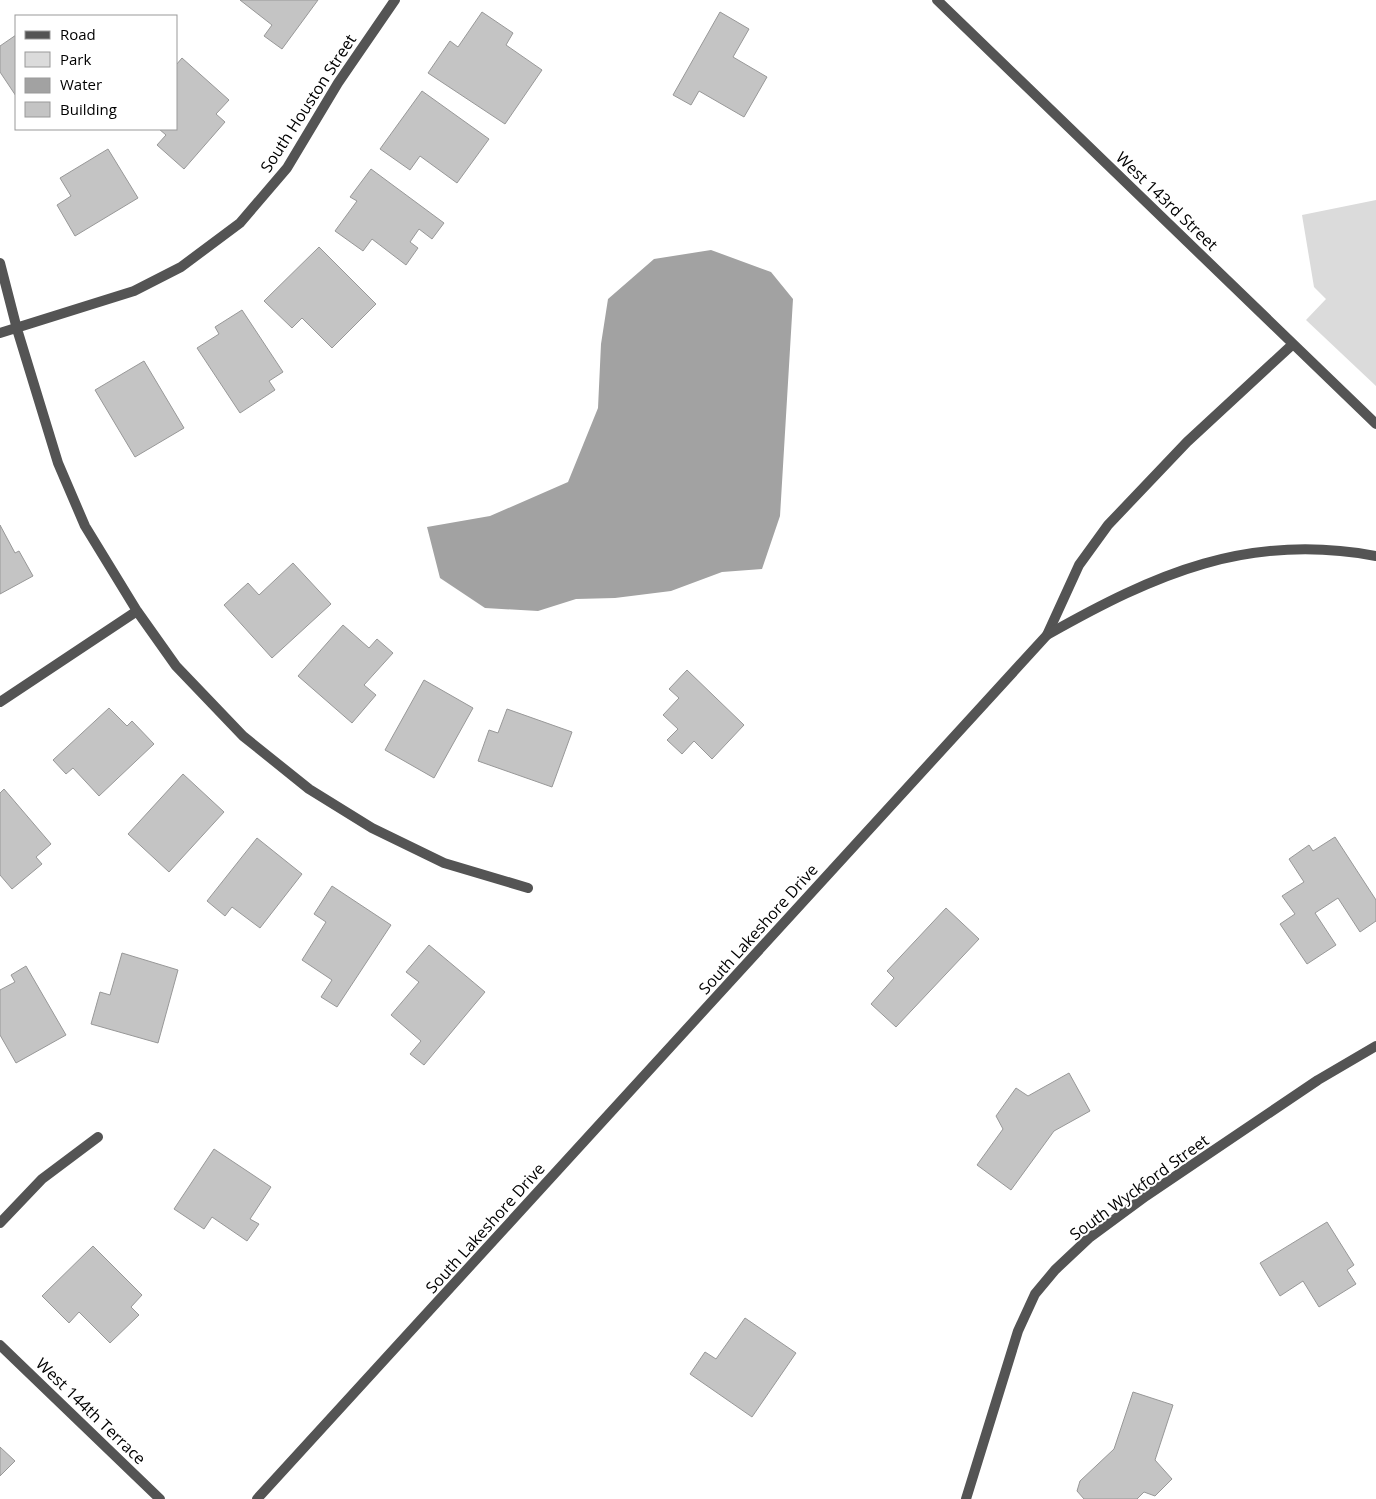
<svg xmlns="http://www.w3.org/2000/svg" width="1376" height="1499" font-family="'Open Sans',sans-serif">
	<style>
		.green { fill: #dbdbdb }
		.water { fill: #a2a2a2 }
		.building { fill: #c4c4c4; stroke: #989898 }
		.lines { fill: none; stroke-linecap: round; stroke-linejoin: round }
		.minor { stroke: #545454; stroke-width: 10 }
		.tertiary { stroke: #545454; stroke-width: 10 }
		.labels { text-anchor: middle; stroke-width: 4; stroke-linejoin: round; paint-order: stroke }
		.street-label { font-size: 16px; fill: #000; stroke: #fff }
	</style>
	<rect width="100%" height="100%" fill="#fff"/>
	<path class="green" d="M1376,200V386L1306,320L1326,299L1314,287L1302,215Z"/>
	<path class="water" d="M711,250L771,272L793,299L780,516L762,569L722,572L671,591L615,598L576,599L538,611L485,608L440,578L427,527L490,516L568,482L598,408L601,344L608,299L654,259Z"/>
	<path class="building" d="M240,0H318L282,49L264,36L272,25Z
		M482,12L513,33L506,45L542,70L505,124L428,73L450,41L458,47Z
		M720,12L749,29L733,57L767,77L744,117L699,91L691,105L673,95Z
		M16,35V96L0,72V46Z
		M182,58L229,100L216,114L225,122L184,169L157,145L166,135L159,129H176V65Z
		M422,91L489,139L457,183L420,156L410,170L380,149Z
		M108,149L138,198L75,236L57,205L71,196L60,178Z
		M371,169L444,223L432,239L419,229L410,242L418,248L406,265L372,239L363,251L335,231L357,201L350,197Z
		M319,247L376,304L332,348L302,318L292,328L264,301Z
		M242,310L283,372L269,381L275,390L240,413L197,348L219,334L215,327Z
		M144,361L184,428L135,457L95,390Z
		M0,525L15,553L19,551L33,576L0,594Z
		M293,563L331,604L272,658L224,605L248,583L259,595Z
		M343,625L369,648L377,639L393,653L364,685L376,695L352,723L298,676Z
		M687,670L744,725L712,759L694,741L682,754L667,740L678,729L663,715L679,698L669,689Z
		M424,680L473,708L434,778L385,750Z
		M109,708L127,726L132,721L154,744L99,796L73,768L66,774L53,760Z
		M507,709L572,732L552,787L478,761L489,730L498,733Z
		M183,774L224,812L169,872L128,834Z
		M4,789L51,844L36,857L42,864L12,889L0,875V793Z
		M1335,837L1376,900V921L1360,932L1338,898L1315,913L1336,945L1307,964L1280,924L1295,914L1282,896L1304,882L1289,859L1309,845L1313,851Z
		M257,838L302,874L260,928L232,907L225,916L207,901Z
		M332,886L391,925L337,1007L321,997L332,980L302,960L326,922L314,914Z
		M946,908L979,939L896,1027L871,1004L894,978L887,971Z
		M429,945L485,992L424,1065L410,1054L421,1041L391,1015L419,982L406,972Z
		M122,953L178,970L158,1043L91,1024L100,992L110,995Z
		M26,966L66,1035L16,1063L0,1035V990L15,982L11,975Z
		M1069,1073L1090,1111L1054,1131L1011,1190L977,1165L1003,1129L996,1116L1016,1088L1028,1096Z
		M214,1149L271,1187L250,1219L259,1224L247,1241L212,1217L204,1229L174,1209Z
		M1327,1222L1354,1265L1347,1270L1356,1284L1319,1307L1303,1281L1280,1296L1260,1263Z
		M93,1246L142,1295L131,1307L139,1315L110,1343L79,1312L69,1323L42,1296Z
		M745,1318L796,1353L752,1417L690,1374L705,1352L716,1359Z
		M1133,1392L1173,1405L1155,1460L1172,1479L1155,1496L1144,1492L1137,1499H1084L1077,1491L1080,1481L1114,1449Z
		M0,1447L15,1461L0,1476Z"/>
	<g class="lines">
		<path class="minor" d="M937,0L1376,424
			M0,263L17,329L58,463L85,526L137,611L176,666L243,736L309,789L372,828L444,863L528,888
			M0,333L134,291L181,267L240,223L287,168L338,83L395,0
			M1047,635L1079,565L1108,525L1187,442L1293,344
			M0,702L137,611
			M0,1223L42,1179L98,1137
			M0,1345L160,1499
			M966,1499L1018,1331L1035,1294L1055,1270L1089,1238L1146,1196L1318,1080L1376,1046"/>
		<path class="tertiary" d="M257,1499L1047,635C1155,574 1248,532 1376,556"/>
	</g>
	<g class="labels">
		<g class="street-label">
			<text transform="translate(308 103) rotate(-57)" y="6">South Houston Street</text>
			<text transform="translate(1167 201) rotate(44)" y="6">West 143rd Street</text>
			<text transform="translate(758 929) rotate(-48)" y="6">South Lakeshore Drive</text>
			<text transform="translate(1139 1187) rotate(-36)" y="6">South Wyckford Street</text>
			<text transform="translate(485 1228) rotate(-48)" y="6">South Lakeshore Drive</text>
			<text transform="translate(91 1411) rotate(44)" y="6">West 144th Terrace</text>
		</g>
	</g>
	<rect x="15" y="15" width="162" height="115" fill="#ffffff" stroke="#999999"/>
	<rect x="25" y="31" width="25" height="8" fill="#545454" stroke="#999999"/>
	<text x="60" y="40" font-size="15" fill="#000000">Road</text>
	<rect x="25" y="52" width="25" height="15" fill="#dbdbdb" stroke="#999999"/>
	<text x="60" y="65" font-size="15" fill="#000000">Park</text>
	<rect x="25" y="78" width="25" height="15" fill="#a2a2a2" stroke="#999999"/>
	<text x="60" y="90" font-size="15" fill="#000000">Water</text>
	<rect x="25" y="102" width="25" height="15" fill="#c4c4c4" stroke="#999999"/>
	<text x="60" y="115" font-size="15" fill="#000000">Building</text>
</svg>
